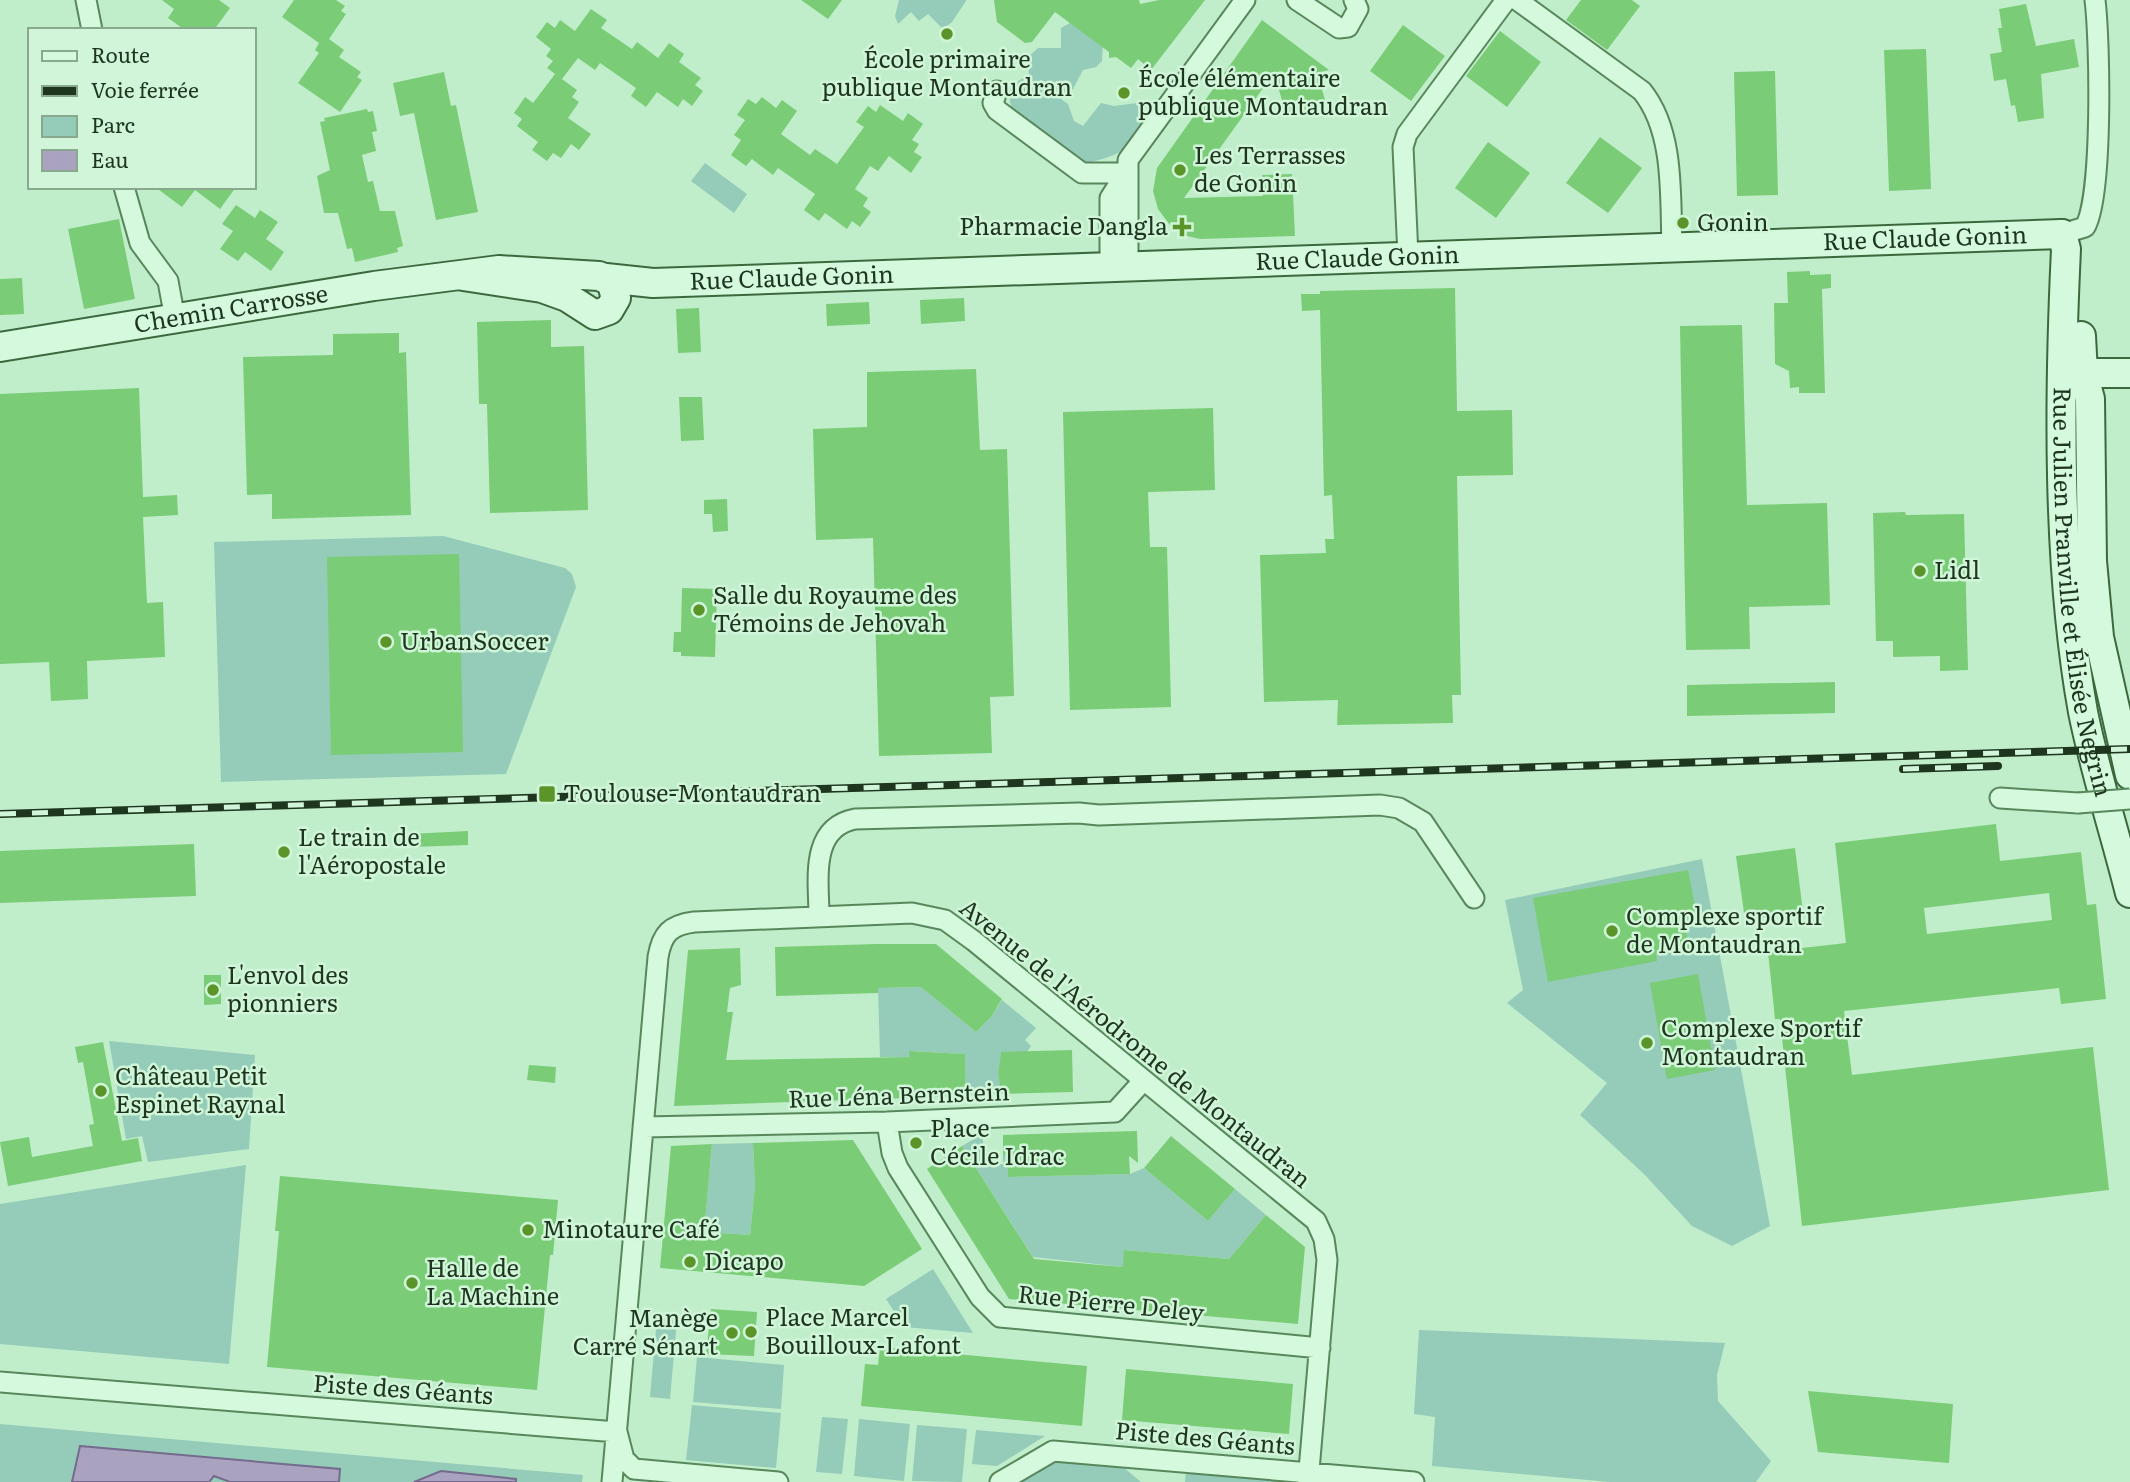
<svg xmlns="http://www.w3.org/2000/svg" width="2130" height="1482" font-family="Literata,serif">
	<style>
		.green { fill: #95cbb9 }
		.water { fill: #aaa3c0; stroke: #756b8d; stroke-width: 2 }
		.building { fill: #7acc76; fill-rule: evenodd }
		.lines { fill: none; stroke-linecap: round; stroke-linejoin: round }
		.street-casing { stroke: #58875c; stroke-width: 23 }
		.secondary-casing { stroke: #3c683e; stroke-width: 32 }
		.street { stroke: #d4f9dc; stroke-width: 19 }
		.secondary { stroke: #d4f9dc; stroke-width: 28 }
		.rail-casing { stroke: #1d361d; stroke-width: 8 }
		.rail { stroke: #d0f5d9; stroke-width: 5; stroke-dasharray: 16; stroke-linecap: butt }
		.street-bridge-casing { stroke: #58875c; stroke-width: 23; stroke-linecap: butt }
		.street-bridge { stroke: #d4f9dc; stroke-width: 19 }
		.poi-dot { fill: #5b9529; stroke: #d0f5d9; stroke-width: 2.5 }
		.labels { text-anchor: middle; stroke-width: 5; stroke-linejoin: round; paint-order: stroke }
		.poi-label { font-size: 24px; fill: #1d361d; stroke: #d0f5d9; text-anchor: start }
		.street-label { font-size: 24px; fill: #1d361d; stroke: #d0f5d9 }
	</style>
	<rect width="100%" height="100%" fill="#c0eecb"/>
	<path class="green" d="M899,0H966V1L952,22L943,29L928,14L919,21L911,12L898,24L895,16Z
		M1070,23L1098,30L1103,39L1102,61L1096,67L1083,70L1073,89L1061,99L1068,104L1074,121L1083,126L1101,103L1114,106L1137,103L1142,109C1143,147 1119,156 1086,163L1011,107L1008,88L1029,74L1027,58L1038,48H1061V28Z
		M705,163L747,194L734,213L691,181Z
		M443,536L565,568L572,574L576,587L506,774L221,782L214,542Z
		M1702,859L1770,1226L1732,1246L1692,1226L1644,1174L1580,1115L1607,1083L1507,1003L1523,990L1505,900Z
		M921,987L976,1032L991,1017L1002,1000L1036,1028L1025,1040L1031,1046L1027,1052L1001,1053L998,1073L1001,1094L966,1096L965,1054L910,1051V1057H880L878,988Z
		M109,1041L255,1055L249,1149L148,1162L142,1136L126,1139Z
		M979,1136H983V1164H1003V1155H1008V1177L1130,1174L1144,1168L1208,1221L1235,1189L1266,1215L1229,1259L1125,1250L1123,1267L1033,1257L962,1146Z
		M753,1143L755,1186L750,1235L704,1232L712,1144Z
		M246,1165L229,1364L0,1344V1204Z
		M933,1269L973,1333L904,1327L886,1299Z
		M657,1318L677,1320L670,1399L650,1397Z
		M1419,1330L1725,1343L1717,1375L1718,1401L1771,1461L1756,1482H1610L1432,1466L1435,1417L1414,1414Z
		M697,1357L784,1365L781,1409L693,1402Z
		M692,1405L781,1413L776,1468L686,1460Z
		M822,1417L848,1419L842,1474L816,1472Z
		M859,1419L910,1424L904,1481L854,1476Z
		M0,1424L583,1475L582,1482H0Z
		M917,1425L967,1429L962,1482L912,1481Z
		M976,1430L1045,1436L997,1466L972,1464Z
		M1055,1456L1116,1461L1141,1482H1011Z
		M1186,1469L1283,1477L1282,1482H1185Z"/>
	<path class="water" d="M80,1446L340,1469L339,1482H230L214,1476L209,1482H72Z
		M441,1471L516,1479V1482H414Z"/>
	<path class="building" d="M162,0H219L230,8L214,30H185L168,18L174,9Z
		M294,0H336L345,6L341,11L346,14L329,39L344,50L339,57L361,72L357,77L362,80L340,112L298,83L319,53L315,50L319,43L282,17Z
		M801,0H842L828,19Z
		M994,0H1139L1140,4L1159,0H1205L1151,70L1138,59L1131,68L1116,57L1109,58V52L1055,12L1032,42L1025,43L997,22Z
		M1581,0H1632L1640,6L1607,50L1566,20Z
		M2026,4L2036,46L2074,39L2079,67L2041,74L2044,118L2018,122L2015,105L2011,106L2006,79L1994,81L1990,54L2002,52L1998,28H2002L1999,9Z
		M591,9L607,20L601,28L632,49L637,42L658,58L669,43L684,54L679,62L701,78L695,85L703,91L692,106L683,99L678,107L657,92L646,107L631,96L636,88L600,63L595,70L578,58L562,79L547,68L553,61L546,56L551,49L536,37L547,22L555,28L560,20L575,31Z
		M1262,20L1329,70L1317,73L1326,103L1316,107L1317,112L1287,117L1274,73L1184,198L1263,196L1262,175L1292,174L1295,236L1200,239L1187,236L1170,225L1158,209L1153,191L1157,168Z
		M1403,25L1445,56L1411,101L1370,71Z
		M1500,31L1541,62L1507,107L1466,76Z
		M1926,49L1931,189L1889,191L1884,50Z
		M1775,71L1778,195L1737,196L1734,72Z
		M444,72L451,106L456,105L478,212L436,220L414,113L400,116L393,83Z
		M555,74L577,90L572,97L579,102L568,118L591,134L579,150L571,144L561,158L553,153L547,161L532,150L538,142L517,126L522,119L514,113L525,97L533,103Z
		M762,97L776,108L782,100L797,111L781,134L810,155L815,149L837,164L864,127L856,122L868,106L876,112L880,105L903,121L908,113L923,124L912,140L919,144L914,152L922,157L911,173L889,156L878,171L870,166L855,189L868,198L863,206L871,212L860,227L852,221L847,229L825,213L819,221L804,210L815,194L778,168L773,175L752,159L746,166L731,155L741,140L734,135L745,120L737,115L748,99L756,104Z
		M367,109L368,112L373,111L377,131L372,132L376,151L362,155L368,182L373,181L380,211H395L403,246L397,248L398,252L355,262L352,248L347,249L338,213H324L317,176L330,170L320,122L325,121L324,118Z
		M1600,137L1642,168L1608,213L1566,183Z
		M1488,142L1530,173L1496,218L1455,188Z
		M155,187H236L220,209L195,190L182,207Z
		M236,205L255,218L260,210L278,222L266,239L284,252L271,271L245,252L238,261L220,249L233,231L222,224Z
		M119,219L135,299L84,309L68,229Z
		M1810,271V275L1831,274V288L1822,289L1825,393H1799V387L1790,388L1789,371L1775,364L1774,303H1788L1787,272Z
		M22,278L24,314L0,315V279Z
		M1455,288L1457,411L1512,410L1513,475L1457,476L1461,695H1452L1453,723L1337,725L1338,700L1264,702L1260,555L1326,553L1325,539H1334L1332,495L1324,496L1320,310L1302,311L1301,294H1320V291Z
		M964,298L965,321L921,324L920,300Z
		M869,302L870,324L827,326L826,304Z
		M699,308L701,352L678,353L676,309Z
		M551,320V347L584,346L588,510L490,513L487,404H479L477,322Z
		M1742,325L1747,505L1827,503L1830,605L1749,607L1750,649L1686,650L1680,326Z
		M399,333V353L406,352L411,515L272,519V494L247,495L243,357L333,355V334Z
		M976,369L980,450L1007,449L1014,696L990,697L992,753L879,756L873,538L816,540L813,429L867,427V372Z
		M139,388L143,497L177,495L178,515L143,517L147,603L163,602L165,657L87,661L88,699L51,701L49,662L0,664V394Z
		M679,397H702L704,440L681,441Z
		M1213,408L1215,490L1148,492L1150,547H1167L1171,707L1070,710L1063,412Z
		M727,499L728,531L713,532L712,514H704V500Z
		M1905,512L1906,515L1964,514L1968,670L1940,671V656L1893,657V641H1876L1873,513Z
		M459,554L463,752L331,755L327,557Z
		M682,588L717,589L715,657L681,656V652H673L674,632H681Z
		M1835,682V713L1687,716V685Z
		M1996,824L2000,861L2081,852L2087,905L2096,904L2106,999L2061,1004L2059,988L1844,1011L1852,1075L2093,1047L2109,1190L1802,1226L1780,1019H1775L1768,952L1846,943L1835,843ZM2049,893L2052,920L1927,934L1924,908Z
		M468,831V845L411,847L410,834Z
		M194,844L196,896L0,903V851Z
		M1795,848L1803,912L1745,920L1736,856Z
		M1688,870L1696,912L1683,914L1689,948L1656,954L1657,961L1548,982L1533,898Z
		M877,944H936L1002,999L991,1017L976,1032L921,987L878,988V993L776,996L775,947Z
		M740,948L741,985L730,988L727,1012H733L726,1060L910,1057L909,1051L965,1054L966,1096L674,1106L688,950Z
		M1698,974L1715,1070L1667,1079L1650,983Z
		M204,975H221V1004L204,1005Z
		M103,1042L122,1141L138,1138L142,1161L8,1186L0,1142L29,1137L32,1157L93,1146L89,1125L94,1124L83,1062L78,1063L75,1047Z
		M1072,1050L1073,1092L1001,1094L998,1073L1001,1052Z
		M529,1065L556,1067L555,1083L527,1080Z
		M1137,1131L1138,1163L1129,1156L1130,1174L1008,1177V1155H1003V1135Z
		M1171,1136L1235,1189L1208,1221L1144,1168Z
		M853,1140L922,1249L864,1286L660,1268L671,1146L712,1144L704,1232L750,1235L755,1186L753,1143Z
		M962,1146L1034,1259L1123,1267L1124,1250L1229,1259L1266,1215L1305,1247L1298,1324L1009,1299L927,1169Z
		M280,1176L558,1200L553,1255H550L537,1390L267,1367L279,1231H275Z
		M711,1309L757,1312L754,1356L706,1354Z
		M880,1347L1087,1366L1082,1426L861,1406L865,1364L878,1365Z
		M1126,1369L1293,1384L1289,1434L1122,1420Z
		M1808,1391L1953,1404L1949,1463L1818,1452Z"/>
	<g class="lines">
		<defs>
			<path id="street" d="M86,0L92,30
				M1297,0L1339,28L1348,27L1358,9L1354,0
				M1517,0L1642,91C1675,132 1670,196 1672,247
				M997,91L993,103L997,110L1082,173H1126
				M124,187L140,243L168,281L175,319
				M2062,234L2085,227C2103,196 2100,41 2095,0
				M1408,256L1403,147L1407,134L1506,0
				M1128,264V160L1245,0
				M1110,265V198L1126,173
				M2000,798L2078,803
				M819,917C819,881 809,828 855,819L1079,813L1099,815L1380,805L1399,808L1423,822L1474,898
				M887,1122L892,1153L898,1168L980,1297L1000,1317L1320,1348
				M644,1127L887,1122L1115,1112L1143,1081
				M0,1382L617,1432L624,1459L634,1469L778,1482
				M612,1482L658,957C662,934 670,925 694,922L912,913L945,920L974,941L1316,1221L1324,1239L1327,1260L1308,1482
				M1000,1482L1053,1451L1414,1482"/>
			<g id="secondary">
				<path id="s1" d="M2062,234L2066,249C2059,396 2057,567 2083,712C2095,772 2115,833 2130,893"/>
				<path id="s2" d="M606,278L653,283L2062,234"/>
				<path d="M2081,336L2083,373L2090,399L2092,561L2099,637L2130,775"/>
				<path id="s3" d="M0,347L374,286L499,270L599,276L611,281L616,298L609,310L595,315L567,297L542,288L463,276"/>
				<path d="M2066,373H2130"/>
			</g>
		</defs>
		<use href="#street" class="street-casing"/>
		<use href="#secondary" class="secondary-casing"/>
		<use href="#street" class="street"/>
		<use href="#secondary" class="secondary"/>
		<defs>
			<path id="rail" d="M1903,769L1998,766
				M0,814L2130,749"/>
		</defs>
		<use href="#rail" class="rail-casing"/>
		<use href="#rail" class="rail"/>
		<defs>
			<path id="street-bridge" d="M2078,803L2130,799"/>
		</defs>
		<use href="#street-bridge" class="street-bridge-casing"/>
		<use href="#street-bridge" class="street-bridge"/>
	</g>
	<g class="poi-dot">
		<circle cx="947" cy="34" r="7"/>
		<circle cx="1124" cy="93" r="7"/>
		<circle cx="1180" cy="170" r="7"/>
		<circle cx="1683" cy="223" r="7"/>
		<path d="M1178.5 216.5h7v7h7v7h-7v7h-7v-7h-7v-7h7z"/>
		<circle cx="1920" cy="571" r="7"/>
		<circle cx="699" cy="610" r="7"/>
		<circle cx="386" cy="642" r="7"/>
		<rect x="538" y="785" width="18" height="18" rx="3.5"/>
		<circle cx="284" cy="852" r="7"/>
		<circle cx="1612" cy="931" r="7"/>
		<circle cx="213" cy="990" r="7"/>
		<circle cx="1647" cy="1043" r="7"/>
		<circle cx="101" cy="1091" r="7"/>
		<circle cx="916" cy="1143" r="7"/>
		<circle cx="528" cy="1230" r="7"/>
		<circle cx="690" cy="1262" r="7"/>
		<circle cx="412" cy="1283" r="7"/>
		<circle cx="751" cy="1332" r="7"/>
		<circle cx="732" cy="1333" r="7"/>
	</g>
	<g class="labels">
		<g class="poi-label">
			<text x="947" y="68" text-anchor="middle">École primaire<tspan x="947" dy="28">publique Montaudran</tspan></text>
			<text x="1138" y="87">École élémentaire<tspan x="1138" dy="28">publique Montaudran</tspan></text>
			<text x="1194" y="164">Les Terrasses<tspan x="1194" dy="28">de Gonin</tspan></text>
			<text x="1697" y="231">Gonin</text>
			<text x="1168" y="235" text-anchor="end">Pharmacie Dangla</text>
			<text x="1934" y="579">Lidl</text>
			<text x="713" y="604">Salle du Royaume des<tspan x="713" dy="28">Témoins de Jehovah</tspan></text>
			<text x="400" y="650">UrbanSoccer</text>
			<text x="563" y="802">Toulouse-Montaudran</text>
			<text x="298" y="846">Le train de<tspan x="298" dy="28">l'Aéropostale</tspan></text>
			<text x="1626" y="925">Complexe sportif<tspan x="1626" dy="28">de Montaudran</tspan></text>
			<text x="227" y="984">L'envol des<tspan x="227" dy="28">pionniers</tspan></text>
			<text x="1661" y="1037">Complexe Sportif<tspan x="1661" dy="28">Montaudran</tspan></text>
			<text x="115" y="1085">Château Petit<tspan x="115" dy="28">Espinet Raynal</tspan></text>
			<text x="930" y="1137">Place<tspan x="930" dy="28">Cécile Idrac</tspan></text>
			<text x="542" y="1238">Minotaure Café</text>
			<text x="704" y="1270">Dicapo</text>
			<text x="426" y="1277">Halle de<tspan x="426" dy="28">La Machine</tspan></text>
			<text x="765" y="1326">Place Marcel<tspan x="765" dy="28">Bouilloux-Lafont</tspan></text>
			<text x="718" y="1327" text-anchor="end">Manège<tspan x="718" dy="28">Carré Sénart</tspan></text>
		</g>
		<g class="street-label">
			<text dy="8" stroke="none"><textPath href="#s2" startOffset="1320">Rue Claude Gonin</textPath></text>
			<text dy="8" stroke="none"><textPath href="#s2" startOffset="752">Rue Claude Gonin</textPath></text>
			<text dy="8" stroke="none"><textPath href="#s2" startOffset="186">Rue Claude Gonin</textPath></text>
			<text dy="8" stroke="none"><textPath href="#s3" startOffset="234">Chemin Carrosse</textPath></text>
			<text dy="8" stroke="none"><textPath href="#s1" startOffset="360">Rue Julien Pranville et Élisée Negrin</textPath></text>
			<text transform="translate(1135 1044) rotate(39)" y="8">Avenue de l'Aérodrome de Montaudran</text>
			<text transform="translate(899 1096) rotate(-2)" y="8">Rue Léna Bernstein</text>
			<text transform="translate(1111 1304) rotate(6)" y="8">Rue Pierre Deley</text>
			<text transform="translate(403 1390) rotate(4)" y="8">Piste des Géants</text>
			<text transform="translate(1205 1439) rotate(5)" y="8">Piste des Géants</text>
		</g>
	</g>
	<rect x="28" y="28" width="228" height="161" fill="#d0f5d9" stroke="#88a98e" stroke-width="2"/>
	<rect x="42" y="51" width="35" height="10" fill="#d4f9dc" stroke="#88a98e" stroke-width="2"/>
	<text x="91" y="63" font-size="21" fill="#1d361d">Route</text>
	<rect x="42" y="86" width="35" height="10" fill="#1d361d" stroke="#88a98e" stroke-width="2"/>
	<text x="91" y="98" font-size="21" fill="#1d361d">Voie ferrée</text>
	<rect x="42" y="116" width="35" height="21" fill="#95cbb9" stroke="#88a98e" stroke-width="2"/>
	<text x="91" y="133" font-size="21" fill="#1d361d">Parc</text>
	<rect x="42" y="150" width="35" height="21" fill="#aaa3c0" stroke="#88a98e" stroke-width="2"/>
	<text x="91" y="168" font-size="21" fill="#1d361d">Eau</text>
</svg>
